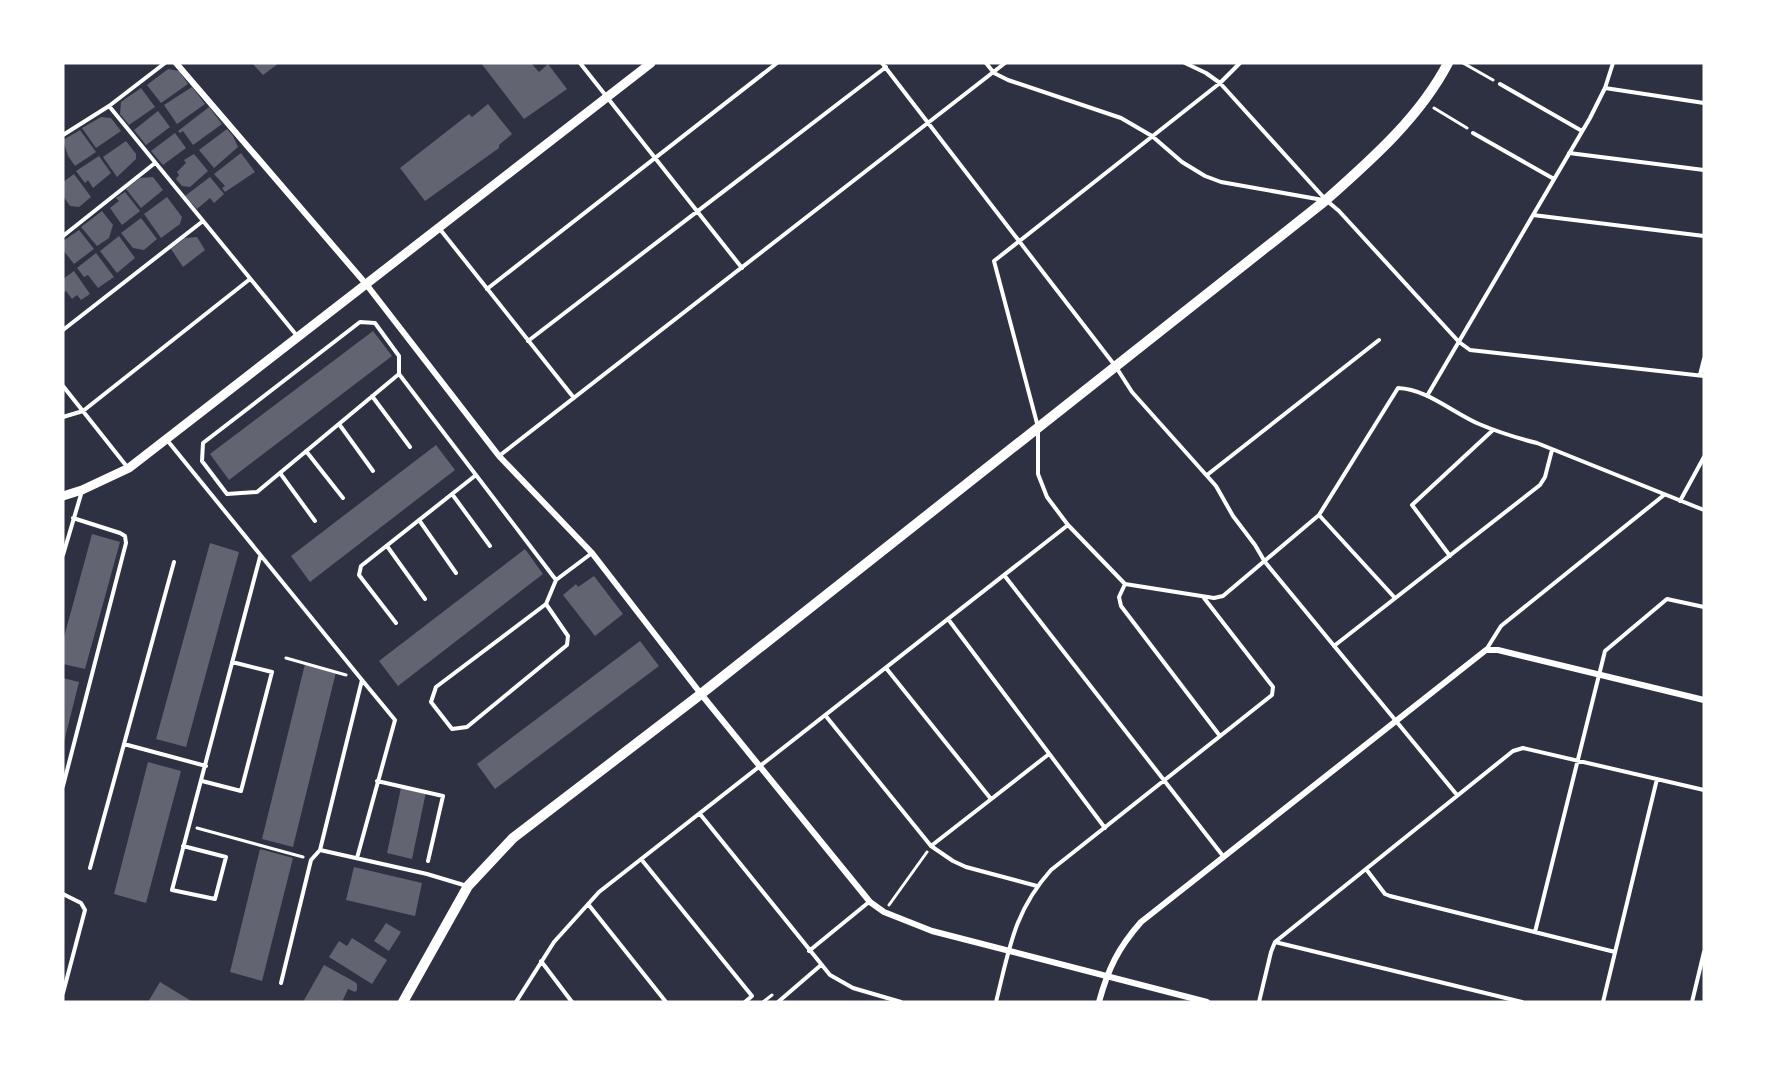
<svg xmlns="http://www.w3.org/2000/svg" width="1767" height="1065" font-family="Raleway,sans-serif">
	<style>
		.building { fill: #626471 }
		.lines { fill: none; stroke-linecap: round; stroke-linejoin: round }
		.path { stroke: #fff; stroke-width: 3 }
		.service { stroke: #fff; stroke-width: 4 }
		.minor { stroke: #fff; stroke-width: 6 }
		.tertiary { stroke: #fff; stroke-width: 9 }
		.secondary { stroke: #fff; stroke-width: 10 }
	</style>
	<rect width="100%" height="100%" fill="#2d3142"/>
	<path class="building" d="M252,63H279L263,75Z
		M481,63H531L539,72L548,64L567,89L524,119Z
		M168,69L179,71L188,84L161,103L147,85Z
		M192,87L205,104L177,124L164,105Z
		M141,88L155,107L129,125L120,114L121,102Z
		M488,104L512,134L499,145V148L425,201L400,168L469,114L472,117Z
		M209,107L222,124L193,145L183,131L180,133L178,131Z
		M158,111L170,127L146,145L134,130Z
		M101,117L111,118L121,131L96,148L82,128Z
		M227,129L233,136L238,147L214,168L199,150Z
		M80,130L96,152L75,166L68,156L63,140Z
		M175,133L186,148L163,165L151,151Z
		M126,141L136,154V159L117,177L103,157Z
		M241,153L255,172L225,192L222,188L225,186L214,174Z
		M194,154L208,171L190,187L182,186L176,179L179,175L177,172L186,163L184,160Z
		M99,156L111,173L93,188L88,180L85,183L76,171Z
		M74,174L91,197L79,207L70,206L63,196V182Z
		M153,177L163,190L141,208L126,189L140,178Z
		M210,177L224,194L214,203L210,198L197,209L185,196Z
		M125,192L140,211L122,225L110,208L119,201L116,198Z
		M167,197L182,217L180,224L161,238L144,214Z
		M102,211L113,225L109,238L97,246L81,227Z
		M141,218L157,239L144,250L133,248L121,233Z
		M79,230L94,249L74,264L63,250V241Z
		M119,236L135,258L117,273L100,251Z
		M197,237L205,250L183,267L171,249L185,238Z
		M96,253L114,277L98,288L88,275L84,277L77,268Z
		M74,271L90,294L81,300L77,295L72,299L66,291L63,293V279Z
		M373,331L392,356L229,480L210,454Z
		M436,445L455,470L310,582L291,556Z
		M92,534L120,542L85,669L63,664V641Z
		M210,543L239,552L186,747L156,739Z
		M525,549L543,574L398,686L379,661Z
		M594,576L623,614L595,636L563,595L576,584L578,587Z
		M640,641L659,666L495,789L477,764Z
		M305,664L336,672L293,847L262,839Z
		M63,678L79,682L64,742H63Z
		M148,762L181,771L146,903L114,894Z
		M401,788L426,792L412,859L387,853Z
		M260,849L293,858L262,981L230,972Z
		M354,867L422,883L415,916L346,900Z
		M386,923L401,932L389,951L374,941Z
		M352,938L387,960L372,984L329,957L339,941L347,946Z
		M324,965L355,982L357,984V990L355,992L348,989L342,1002H303Z
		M160,982L193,1002H148Z"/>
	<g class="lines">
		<path class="path" d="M1463,63L1493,80
			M1434,108L1467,128
			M286,658L346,675
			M197,828L303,857
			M889,905L927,852
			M763,1002L772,995"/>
		<path class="service" d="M580,63L742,268
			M882,63L1116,367L1132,392L1216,486L1233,516L1255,545L1265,562L1457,795
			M986,63L994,73L1008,80L1121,118L1152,136L1182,162L1205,176L1221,182L1323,200
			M1185,63L1206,73L1220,83L1326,200L1339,211L1459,342L1470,350L1704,376
			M1240,63L1220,83L994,261L1038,427V474L1047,497L1068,525L1125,584L1214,598L1223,596L1319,515L1398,388C1427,389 1453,413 1479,424C1498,432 1517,438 1537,443L1704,510
			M1500,84L1582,131
			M1605,88L1704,103
			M109,106L298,337
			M1473,133L1554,179
			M63,135L109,106L165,63
			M1569,153L1704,170
			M1533,215L1704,236
			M439,228L574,398
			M63,236L155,163
			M487,289L777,63
			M63,330L203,221
			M528,341L886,67
			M399,374L257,492L227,494L202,461L203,443L360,322L375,323L399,356V374L556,580
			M1700,375L1704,359
			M63,386L128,468
			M372,396L410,447
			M1427,396L1590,118L1605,88L1613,63
			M63,417L83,411L250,279
			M339,424L373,471
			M167,440L362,680L320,850L311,860L281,983
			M306,451L343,498
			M499,456L1005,63
			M280,473L315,521
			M1207,475L1379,340
			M452,494L490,546
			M1680,501L1704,457
			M1319,515L1395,598
			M419,520L456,573
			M387,546L425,599
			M63,555L82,491
			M1450,556L1412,505L1493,430
			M1004,575L1223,856
			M1125,584L1119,597L1121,606L1220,736
			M546,604L436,687L431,702L452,729L467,727L567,645L568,636L546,604L556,580L592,553
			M948,619L1105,828
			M396,623L359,575L361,566L476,475
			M1334,646L1540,485L1545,477L1552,450
			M1486,650L1501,626L1664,495
			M886,668L991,799
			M825,715L931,846L953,861L966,867L1037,886
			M124,744L206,766
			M202,781L241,791L272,672L232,662
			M377,781L443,796L428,861
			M63,786L126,543L125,536L120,533L73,518
			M700,814L830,975L853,988L901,1002
			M183,846L226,857L215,899L172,890L260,557
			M931,846L1049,754
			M320,850L427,874L467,886
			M357,858L395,720L362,680
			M641,859L752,996L745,1002
			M90,868L174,562
			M1366,869L1385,894L1390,896L1615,952
			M63,894L81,903L85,910L63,993
			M588,904L666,1002
			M1535,932L1605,651L1667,599L1704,607
			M1275,942L1522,1002
			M809,951L869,902
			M541,961L572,1002
			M516,1002L554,942L599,892L1068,525
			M778,1002L821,965
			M996,1002C1009,950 1014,911 1051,870L1272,695L1273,687L1204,598
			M1259,1002L1271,952L1275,942L1513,751L1523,748L1704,790
			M1603,1002L1657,779
			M1692,1002L1704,952"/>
		<path class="minor" d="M176,63L366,284L499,456L592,553L701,694L870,902L884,912L932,931L1207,1002
			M1099,1002C1108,969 1118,948 1141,922L1486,650H1498L1704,700"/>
		<path class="tertiary" d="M63,496L82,490L129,468L651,63"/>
		<path class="secondary" d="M403,1002L468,886L513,838L701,694L1326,200C1371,160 1420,117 1448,63"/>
	</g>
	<rect width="1767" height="1065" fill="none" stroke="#ffffff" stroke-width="129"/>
</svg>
